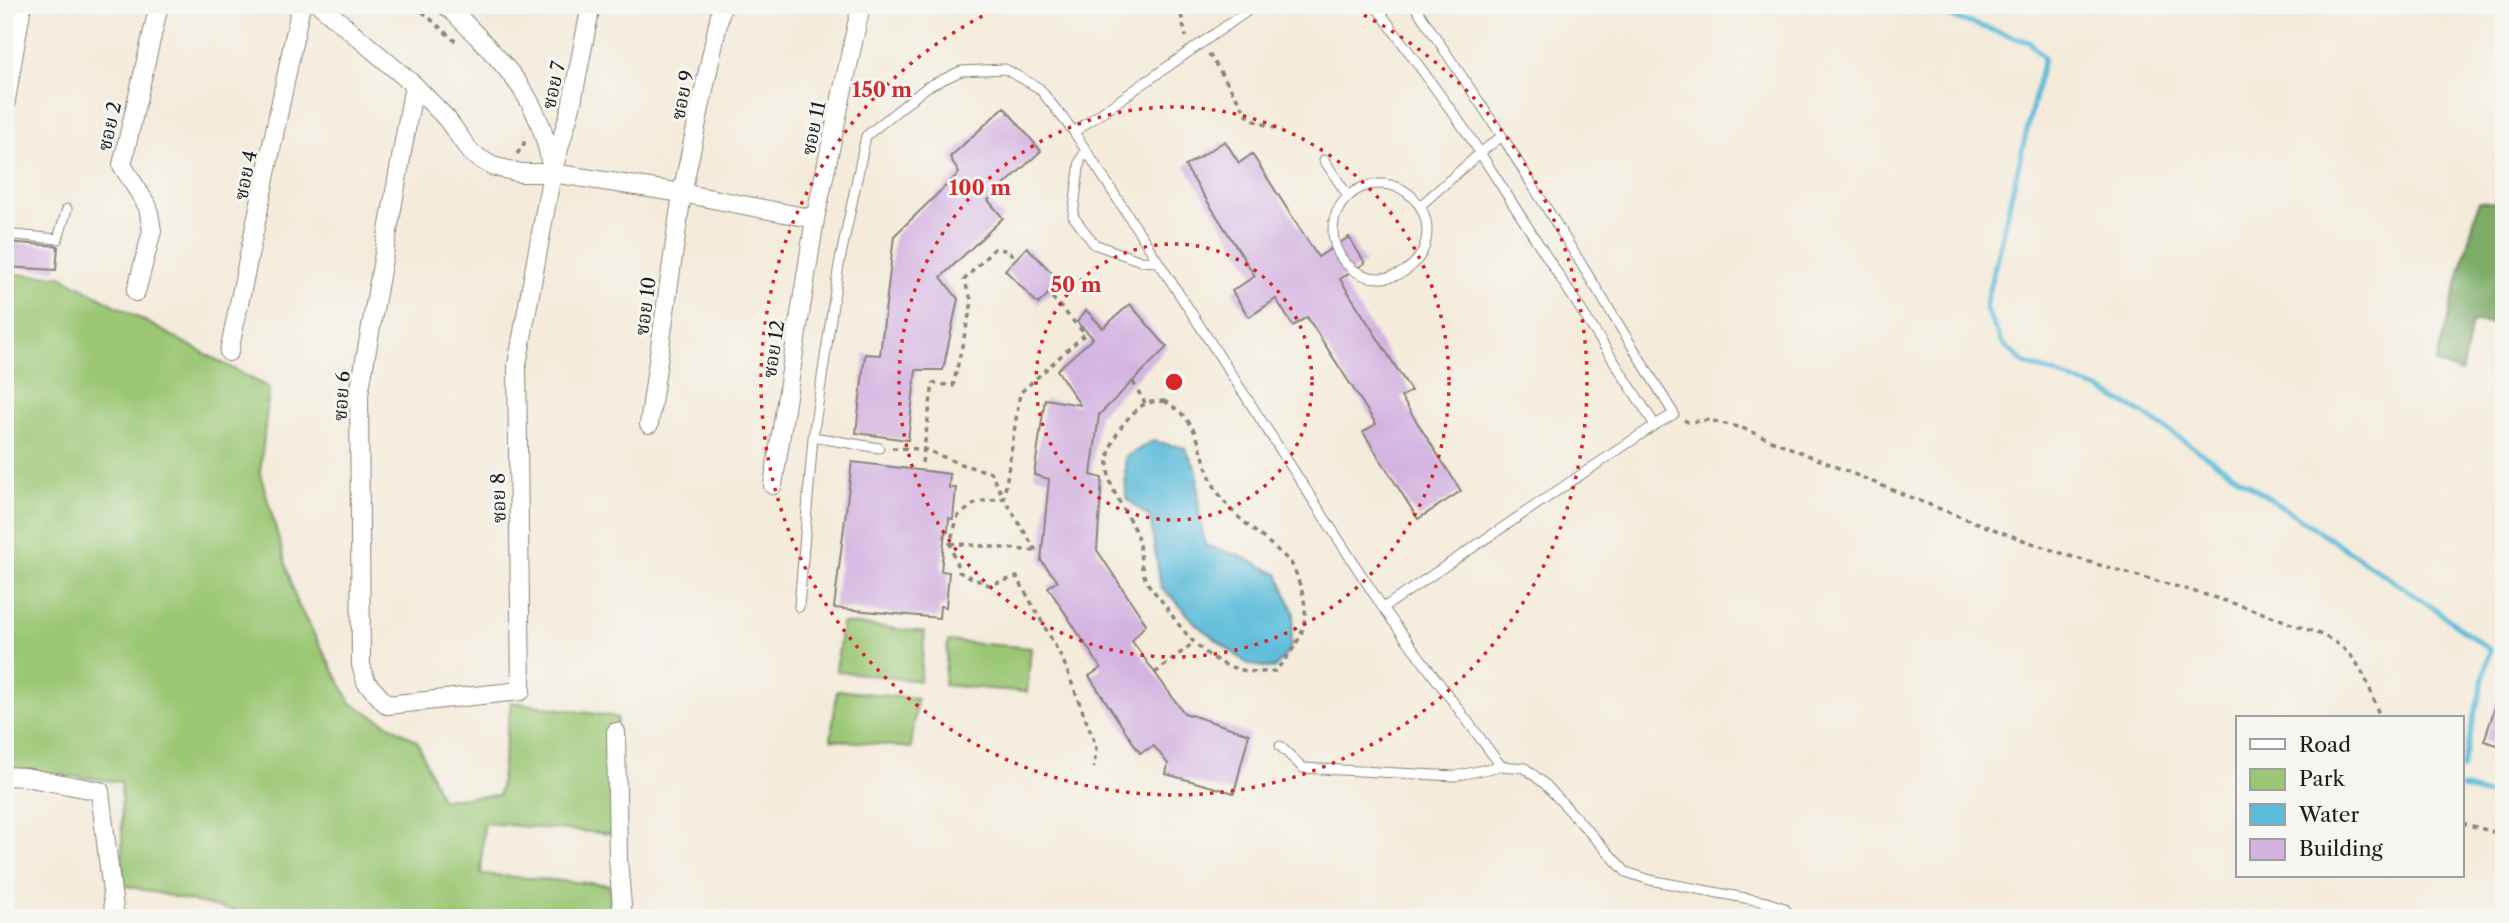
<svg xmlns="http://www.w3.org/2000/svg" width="2509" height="923" font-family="'Libre Caslon Text','Noto Serif Thai',serif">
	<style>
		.green { fill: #9bc774; stroke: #5c7248; stroke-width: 2 }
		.forest { fill: #7cac66; stroke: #4c6441; stroke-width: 2 }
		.water { fill: #5bbcda; stroke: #3c6c7b; stroke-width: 2 }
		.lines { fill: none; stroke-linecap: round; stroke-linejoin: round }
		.stream { stroke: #5bbcda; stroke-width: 5 }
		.building { fill: #d4b3e1 }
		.lane-casing { stroke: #88847b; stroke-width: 11 }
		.street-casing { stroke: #88847b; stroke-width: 20 }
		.path { stroke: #88847b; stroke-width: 3.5; stroke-dasharray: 5 5; stroke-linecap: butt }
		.lane { stroke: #fff; stroke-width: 9 }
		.street { stroke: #fff; stroke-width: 18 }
		.ring { fill: none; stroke: #d62828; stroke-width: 3.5; stroke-dasharray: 3.5 7 }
		.labels { text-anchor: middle; stroke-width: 6; stroke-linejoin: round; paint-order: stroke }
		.street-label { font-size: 19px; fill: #1c1c1c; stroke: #f6f6f2 }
		.centre { fill: #d62828; stroke: #f6f6f2; stroke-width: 3.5 }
		.ring-label { font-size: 21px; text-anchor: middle; font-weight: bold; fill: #d62828; stroke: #f6f6f2; stroke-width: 6; stroke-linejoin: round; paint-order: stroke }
	</style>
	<rect width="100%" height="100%" fill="#f6f6f2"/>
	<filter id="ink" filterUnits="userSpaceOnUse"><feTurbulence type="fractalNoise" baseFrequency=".0143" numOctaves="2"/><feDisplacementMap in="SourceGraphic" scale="14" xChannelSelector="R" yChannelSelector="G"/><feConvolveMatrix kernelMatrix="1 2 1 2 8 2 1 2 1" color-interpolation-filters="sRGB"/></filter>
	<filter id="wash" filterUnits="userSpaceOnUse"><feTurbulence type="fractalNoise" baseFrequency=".00686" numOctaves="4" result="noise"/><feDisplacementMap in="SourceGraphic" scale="28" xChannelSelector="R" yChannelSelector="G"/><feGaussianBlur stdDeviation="1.57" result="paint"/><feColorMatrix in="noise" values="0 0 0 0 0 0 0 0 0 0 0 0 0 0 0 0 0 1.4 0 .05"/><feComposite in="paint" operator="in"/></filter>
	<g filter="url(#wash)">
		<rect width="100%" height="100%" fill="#f4ebda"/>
		<path class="green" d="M5,274L61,276L269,388L260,473L297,603L351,703L417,741L441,799L499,795L511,702L617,717L613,834L484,823L481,874L610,885V918H394L356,912L351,918H248L247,914L123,885L121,782L5,768Z
			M842,623L925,632L920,681L836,671Z
			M948,641L1031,648L1027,692L944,685Z
			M837,690L917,699L911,748L831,739Z"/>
		<path class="forest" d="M2479,201L2504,204V324L2472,322L2461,373L2436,363Z"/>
		<path class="water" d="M1153,441L1185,448L1197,471L1199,512L1205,545L1240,556L1278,574L1294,613L1290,649L1274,669L1248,664L1197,625L1175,600L1161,588L1150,518L1126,498L1125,457Z"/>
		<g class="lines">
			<path class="stream" d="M1915,5L2029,42L2044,58L1985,307L2001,342L2024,363L2099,389L2142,413L2425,602L2490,650L2462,769
				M2462,788L2504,799"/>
		</g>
		<g id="blocks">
			<path class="building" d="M1004,107L1041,151L988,200L1003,218L941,277L958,299L943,370H916L908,440L856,433L865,354L880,355L894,236L959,173L950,157Z
				M1225,141L1239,163L1252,154L1318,257L1349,237L1365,263L1340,279L1411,391L1401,397L1461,491L1418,519L1363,432L1376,424L1307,317L1293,326L1276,299L1249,317L1232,291L1255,276L1185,166Z
				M5,242L58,246L56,270L5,267Z
				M1027,247L1061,282L1038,304L1005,270Z
				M1130,304L1167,347L1099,415L1091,475L1102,478L1097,550L1146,624L1132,641L1184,713L1249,734L1234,793L1166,774L1168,764L1154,746L1140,753L1089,676L1101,668L1048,587L1058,581L1041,561L1049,479L1034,475L1045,399L1080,405L1057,370L1093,338L1077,322L1086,310L1103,328Z
				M852,462L950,474L949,488H956L953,519L949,518L948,532H945L941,571L949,572L946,607L940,606L939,618L834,608Z
				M2501,689L2504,690V747L2484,741Z"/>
		</g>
	</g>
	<g filter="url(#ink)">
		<use href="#blocks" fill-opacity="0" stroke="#88847b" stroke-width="2"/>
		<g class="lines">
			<defs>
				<path id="lane" d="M1375,5L1466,131L1655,425
					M1074,132L1256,5
					M1086,150L1080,161L1073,216L1094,244L1141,261L1158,262
					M1324,160L1348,196
					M1333 231a47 47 0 1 1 94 0a47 47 0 1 1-94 0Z
					M1420,206L1480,153L1502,136
					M5,234L58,239L67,209
					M813,437L879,448
					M799,607L813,437L839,265L866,136L927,87L961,71L1005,69L1039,88L1074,132L1383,608L1501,766
					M1383,608L1655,425L1674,414L1502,136L1414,5
					M1280,746L1303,768L1455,776L1501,766L1525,768L1546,785L1626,872L1650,880L1766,902L1784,908L1792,918"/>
				<path id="street" d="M320,5L414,85L447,119L471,153L492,166L521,173H552L682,193L815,219
					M445,5C457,14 466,25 477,36C516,76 542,108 551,166
					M414,85L359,394L361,665L366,682L387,705L521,691L517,365L552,173L571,107L591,5
					M5,106L22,5
					M136,292L152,231L148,207L122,165L159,5
					M229,352L301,5
					M649,424L682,193L722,5
					M773,485L815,219L861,5
					M616,732L618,859L623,918
					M5,776L25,777L100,791L115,918"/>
			</defs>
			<use href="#lane" class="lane-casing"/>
			<use href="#street" class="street-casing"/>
			<path class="path" d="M415,5L455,41
				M1179,5L1186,37
				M1209,54L1250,119L1282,131
				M517,154L524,144V136
				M1133,382L1145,403
				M1164,401C1207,424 1196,459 1219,494C1236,521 1267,538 1289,561C1294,566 1296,573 1298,580C1314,620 1302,641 1275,671C1220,678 1192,645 1164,604C1158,596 1149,587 1145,578C1139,564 1142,546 1135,531C1126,510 1109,491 1108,468C1106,444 1125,417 1143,405C1149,401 1157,402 1164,401Z
				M1684,420L1688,422L1709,420L1742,428C1852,473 1960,520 2073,557C2144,579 2217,595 2287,622C2301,628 2318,632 2331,640C2361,656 2370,688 2380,718
				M892,448L924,449L963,465L990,472L1004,498L977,502L958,516L950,543L959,572L989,585L1017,577L1063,660L1096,746L1094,768
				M922,463L933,383L953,386L972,302L964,280L994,249L1006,250L1017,258
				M950,543L1035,551
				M1036,551L1004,498L1020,393L1085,334L1048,293
				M1155,673L1193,643
				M2462,823L2504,835"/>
			<use href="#lane" class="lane"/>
			<use href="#street" class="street"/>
		</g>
	</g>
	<g class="ring">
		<circle cx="1174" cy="382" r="138"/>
		<circle cx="1174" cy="382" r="275"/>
		<path d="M1345 6A413 413 0 1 1 1003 6"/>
	</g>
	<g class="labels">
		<g class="street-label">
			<text transform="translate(553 85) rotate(-77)" y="7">ซอย 7</text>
			<text transform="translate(682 95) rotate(-78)" y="7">ซอย 9</text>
			<text transform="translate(109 126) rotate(-77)" y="7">ซอย 2</text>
			<text transform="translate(813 128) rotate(-78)" y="7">ซอย 11</text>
			<text transform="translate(245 175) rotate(-78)" y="7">ซอย 4</text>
			<text transform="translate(645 306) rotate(-82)" y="7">ซอย 10</text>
			<text transform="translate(773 349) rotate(-81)" y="7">ซอย 12</text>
			<text transform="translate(341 396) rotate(-86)" y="7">ซอย 6</text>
			<text transform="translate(498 498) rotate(-91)" y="7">ซอย 8</text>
		</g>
	</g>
	<circle cx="1174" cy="382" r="10" class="centre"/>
	<g class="ring-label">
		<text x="882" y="97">150 m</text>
		<text x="980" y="195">100 m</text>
		<text x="1076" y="292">50 m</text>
	</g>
	<rect width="2509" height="923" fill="none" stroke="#f6f6f2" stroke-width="28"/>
	<rect x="2236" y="716" width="228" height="161" fill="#f6f6f2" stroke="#9f9f9c" stroke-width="2"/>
	<rect x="2250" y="739" width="35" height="10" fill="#ffffff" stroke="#9f9f9c" stroke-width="2"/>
	<text x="2299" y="752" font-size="21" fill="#1c1c1c">Road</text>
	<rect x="2250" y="769" width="35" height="21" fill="#9bc774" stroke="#9f9f9c" stroke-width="2"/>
	<text x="2299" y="786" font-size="21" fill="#1c1c1c">Park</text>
	<rect x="2250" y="804" width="35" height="21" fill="#5bbcda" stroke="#9f9f9c" stroke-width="2"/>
	<text x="2299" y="822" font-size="21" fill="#1c1c1c">Water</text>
	<rect x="2250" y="839" width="35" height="21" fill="#d4b3e1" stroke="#9f9f9c" stroke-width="2"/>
	<text x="2299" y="856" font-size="21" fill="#1c1c1c">Building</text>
</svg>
